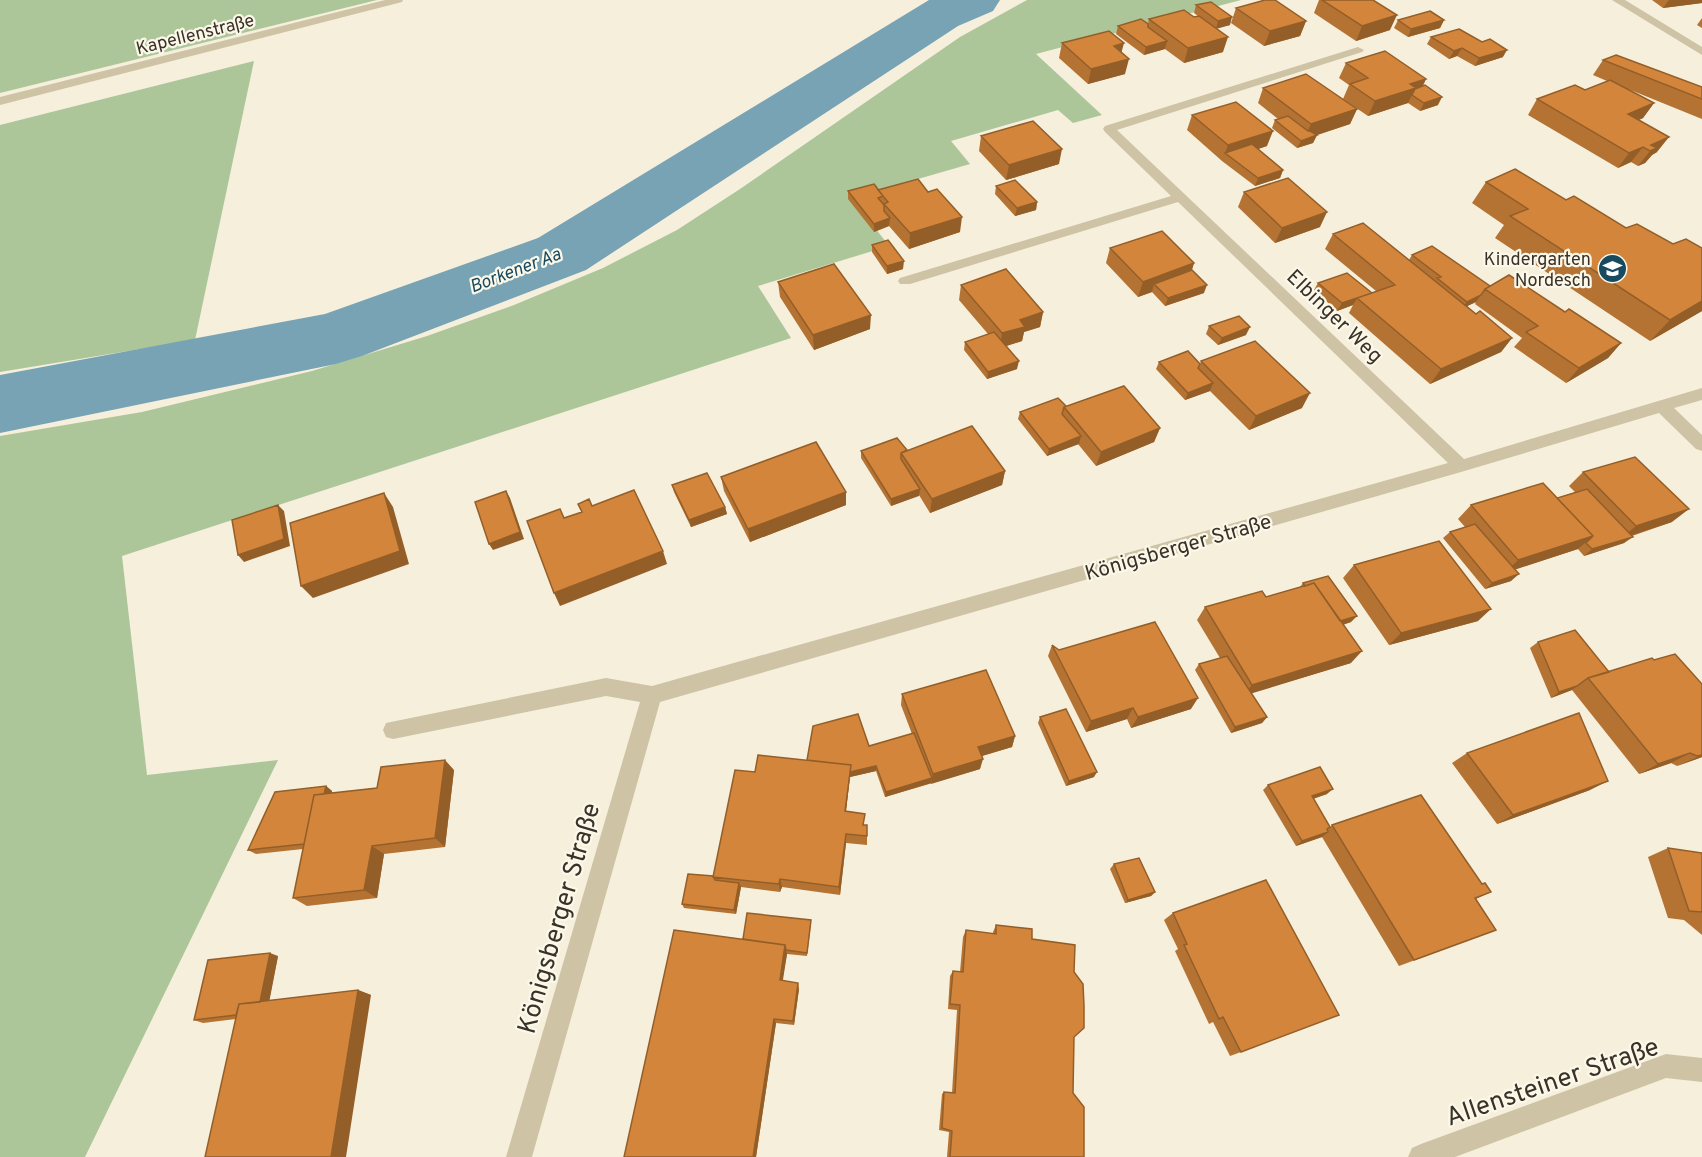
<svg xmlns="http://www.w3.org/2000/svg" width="1702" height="1157" font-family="Overpass,sans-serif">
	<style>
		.green { fill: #acc69a }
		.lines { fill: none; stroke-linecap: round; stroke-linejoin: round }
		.river { fill: #77a3b5; fill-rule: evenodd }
		.minor { fill: #cfc3a6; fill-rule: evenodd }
		.wall { fill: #b57333 }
		.shaded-wall { fill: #945e29 }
		.building { fill: #d3863b; stroke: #945e29; stroke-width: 1.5 }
		.labels { text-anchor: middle; stroke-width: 4.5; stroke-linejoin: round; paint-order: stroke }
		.far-street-label { font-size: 18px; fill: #3a3228; stroke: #fcf8e9 }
		.far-poi-label { font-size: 18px; fill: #3a3228; stroke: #fcf8e9; text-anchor: end }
		.far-water-label { font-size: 18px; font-style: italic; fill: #184a60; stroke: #fcf8e9 }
		.street-label { font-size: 21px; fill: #3a3228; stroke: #fcf8e9 }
		.near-street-label { font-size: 26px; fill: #3a3228; stroke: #fcf8e9 }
	</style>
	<rect width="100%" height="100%" fill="#f5efdc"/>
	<path class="green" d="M0,0H377L0,93Z
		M1027,0H1241L1036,54L1102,115L1073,123L1058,110L951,141L970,164L852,198L889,246L758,286L791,338L122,556L147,775L278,760L85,1157H0V436L142,412L312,371L427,336L514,305L603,268L677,230L740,189L960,37Z
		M254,61L195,340L0,372V125Z"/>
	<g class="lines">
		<path class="river" d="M929,0H1000L993,11L958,26L586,270L362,356L336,364L0,433V375L325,314L538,238Z"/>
		<path class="minor" d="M385,0H403L402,2L0,105V97Z
			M1612,0H1625L1702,47V55Z
			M1358,47L1364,50L1362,52L1117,130L1464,459L1702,388V400L1674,408L1702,435V451L1696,449L1659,413L1461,472L660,702L532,1157H506L640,702L606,696L393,739L386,737L383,730L386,723L606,678L652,686L1448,463L1178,202L910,284H900L898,281L900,278L1171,196L1105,132L1103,129L1105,126Z
			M1666,1054L1702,1058V1082L1666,1078L1455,1157H1408L1412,1148L1421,1144Z"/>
	</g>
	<path class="wall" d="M1319,0H1373L1390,30L1356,41L1314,13Z
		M1652,0H1702V3L1663,8Z
		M1196,5L1230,25L1216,28L1223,52L1184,63L1165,49L1144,55L1116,34L1118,26L1148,24L1149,19L1194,17L1198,16L1194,13Z
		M1236,8L1306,21L1300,36L1264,46L1231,23Z
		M1702,18V28L1697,25Z
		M1398,20H1444L1440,28L1408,37L1394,28Z
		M1431,37L1503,57L1475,66L1457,56L1449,59L1427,44Z
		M1062,43L1122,52L1125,74L1088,84L1059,58Z
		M1603,60L1702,87V119L1628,89L1654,103L1643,118L1639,120L1657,152L1652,155L1645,163L1638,166L1631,162L1618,168L1528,115L1537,99L1585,90L1607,81L1593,75Z
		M1346,63L1426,79L1423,86L1438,105L1420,111L1408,103L1368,116L1343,99L1349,85L1339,78Z
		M1263,88L1357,109L1350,124L1317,135L1313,143L1297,148L1272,128L1275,120L1278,119L1258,103Z
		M1192,115L1267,146L1258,149L1283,170L1280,178L1255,186L1222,161L1187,130Z
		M981,136L1059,164L1006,180L979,151Z
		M1486,182L1566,200L1626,228L1673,244L1702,248V311L1650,341L1495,238L1504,225L1472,203Z
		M996,186L1037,202L1036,210L1015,216L995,194Z
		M879,190L960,232L909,249L889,226L874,232L848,199V191Z
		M1244,192L1320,227L1275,243L1238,207Z
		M1333,234L1409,260L1412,255L1490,286L1565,312L1621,343L1608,358L1566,383L1514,347L1522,338L1475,304L1476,302L1467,306L1476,314L1512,338L1501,352L1430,384L1349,313L1353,305L1337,311L1314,290L1318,283L1372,293L1376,291L1325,249Z
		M872,245L903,269L887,274L872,252Z
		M1110,248L1194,263L1192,270L1204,293L1165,306L1152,292L1138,297L1106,263Z
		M778,282L870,329L814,350L780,297Z
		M961,285L1043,312L1040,327L1024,332L1022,341L1006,346L1017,369L987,379L964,350L965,342L988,334L959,300Z
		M1209,326L1246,335L1218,345L1206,334Z
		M1201,361L1302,408L1249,430L1210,391L1185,400L1156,369L1159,362L1200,364Z
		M1066,406L1160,428L1154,442L1096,466L1078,444L1047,456L1018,419L1020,412Z
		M907,450L1005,471L1002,485L930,513L919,495L891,506L861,458V451Z
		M1583,472L1672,522L1632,536L1624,543L1584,556L1578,549L1515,569L1511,581L1485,589L1443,538L1450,532L1465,527L1458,519L1471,505L1557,498L1575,492L1569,486Z
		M721,477L846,492V505L750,542L724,491Z
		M672,485L725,507L727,514L691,527L674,492Z
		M1354,565L1478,621L1389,645L1343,578Z
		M1303,583L1351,622L1343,625L1351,663L1251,693L1267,717L1262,723L1231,733L1195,670L1199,664L1220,658L1197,620L1205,607L1266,597L1300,587Z
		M1538,642L1609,672L1654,660L1702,684V757L1677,766L1671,763L1639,774L1572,690L1551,698L1530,648Z
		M1052,645L1059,650L1191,709L1131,728L1127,719L1086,732L1048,656Z
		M902,694L1015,736L1012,747L982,756L980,769L885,797L876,771L850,777V776L846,811L864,825H867V845L846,843L840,895L782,887L780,892L741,887L736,914L684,908L682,904L713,876L755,772L869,746L912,734L901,705Z
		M1040,717L1094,777L1066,786L1038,723Z
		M1467,753L1590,790L1497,824L1452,763Z
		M454,770L445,847L384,854L377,898L307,906L293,898L303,849L256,854L248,850L326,786L332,791V793L377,788Z
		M1268,785L1327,794L1313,799L1330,827L1332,825L1482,884L1491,892L1476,899L1496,930L1399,966L1322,837L1296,846L1263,790Z
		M1668,848L1702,853V935L1684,920L1668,918L1648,857Z
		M1114,864L1155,892L1151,896L1125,903L1110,869Z
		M1173,913L1241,1052L1230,1056L1213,1022L1209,1024L1175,951L1178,949L1164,920Z
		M811,924L807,956L787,954L782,981L799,989L794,1025L776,1023L756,1157L743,939Z
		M996,925L1032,939L1074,972L1073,1093L1084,1157H947L949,1132L939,1130L942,1094L944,1092L952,1093L957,1010L948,1009L950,976L953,971L960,972L963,937L966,930L993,934V932Z
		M278,956L269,1001L358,990L371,995L236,1019L203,1023L194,1020Z"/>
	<path class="shaded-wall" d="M1669,0H1702V3L1663,8Z
		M1397,15L1390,30L1356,41L1362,26Z
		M1232,17L1230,25L1216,29L1218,21Z
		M1444,20L1440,28L1408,37L1411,29Z
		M1306,21L1300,36L1264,46L1270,31Z
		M1228,37L1223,52L1184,63L1188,48Z
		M1167,41L1165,49L1144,55L1146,47Z
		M1124,43L1120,58L1114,46Z
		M1462,48L1457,56L1449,59L1454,51Z
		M1507,50L1503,57L1475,66L1479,58Z
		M1129,59L1125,74L1088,84L1091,69Z
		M1426,79L1418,94L1412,95L1408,103L1368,116L1375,101L1410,84Z
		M1442,97L1438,105L1420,111L1424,103Z
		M1654,103L1643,118L1617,129L1628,114Z
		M1357,109L1350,124L1317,135L1313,143L1297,148L1301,141L1304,139L1311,124Z
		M1273,131L1267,146L1231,158L1225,153L1222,161L1228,145Z
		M1669,137L1657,152L1652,155L1645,163L1638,166L1650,151L1651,145Z
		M1643,147L1631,162L1618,168L1629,153Z
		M1062,149L1059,164L1006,180L1009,165Z
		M1283,170L1280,178L1255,186L1258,178Z
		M1037,202L1036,210L1015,216L1017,208Z
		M1327,212L1320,227L1275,243L1282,228Z
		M962,217L960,232L909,249L910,233Z
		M890,218L889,226L874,232V224Z
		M904,261L903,269L887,274V266Z
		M1194,263L1189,278L1154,284L1152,292L1138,297L1143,282Z
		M1207,285L1204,293L1165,306L1168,298Z
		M1481,295L1476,302L1461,309L1467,302Z
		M1358,297L1353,305L1337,311L1342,303Z
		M1702,301V311L1650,341L1670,320Z
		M1043,312L1040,327L1024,332L1022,341L1000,348L1002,333L1020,320Z
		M871,315L870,329L814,350L813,335Z
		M1250,327L1246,335L1218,345L1222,338Z
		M1512,338L1501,352L1430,384L1441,369Z
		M1621,343L1608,358L1566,383L1579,368Z
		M1019,361L1017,369L987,379L988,372Z
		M1213,383L1210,391L1185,400L1188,393Z
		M1310,393L1302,408L1249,430L1256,416Z
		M1160,428L1154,442L1096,466L1101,452Z
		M1081,436L1079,444L1047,456L1049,449Z
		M1005,471L1002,485L930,513L932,499Z
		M920,489L919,496L891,506V499Z
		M506,491L510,498L524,539L493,550L489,544Z
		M846,492V505L750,542L748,529Z
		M384,493L393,507L409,564L313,598L301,586Z
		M278,505L284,511L290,546L244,562L238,555Z
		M725,507L727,514L691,527L689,520Z
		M1689,509L1672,522L1620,539L1636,526Z
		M1593,536L1578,549L1505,573L1518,560Z
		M1633,537L1624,543L1584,556L1592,549Z
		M663,551L667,564L560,606L554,593Z
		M1519,574L1511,581L1485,589L1492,583Z
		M1491,609L1478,621L1389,645L1401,633Z
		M1357,616L1351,622L1327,629L1333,623Z
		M1362,651L1351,663L1243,696L1252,685Z
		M1577,686L1572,690L1551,698L1559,692Z
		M1198,698L1191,709L1131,728L1138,717Z
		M1133,708L1127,719L1086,732L1091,721Z
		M1267,717L1262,723L1231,733L1235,727Z
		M1015,736L1012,747L975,758L978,747Z
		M1690,753L1671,763L1639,774L1658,764Z
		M1702,755V757L1697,759L1677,766Z
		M983,759L980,769L931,784L933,774Z
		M445,760L454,770L445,847L435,838Z
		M851,765L876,766V771L850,777V776L845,820V811Z
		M1097,772L1094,777L1066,786L1069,781Z
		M932,778L931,783L885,797L886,792Z
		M1608,781L1590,790L1497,824L1513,815Z
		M326,786L332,791L329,804L323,799Z
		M1333,789L1327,794L1306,801L1312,796Z
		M1328,832L1322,837L1296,846L1302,841Z
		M846,834V843L840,895L839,887Z
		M372,846L384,854L377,898L364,890Z
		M780,879L782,887L780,892L779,884Z
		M739,883L741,887L736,914L734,910Z
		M1155,892L1151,896L1125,903L1128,900Z
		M785,945L787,951L786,950L787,954L782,986L780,980Z
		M270,953L278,956L268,1008L259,1005Z
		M798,983L799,989L794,1025L793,1021Z
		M358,990L371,995L346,1157H331Z
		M774,1019L776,1023L756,1157H753Z"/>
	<path class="building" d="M1265,0H1275L1306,21L1270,31L1236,8Z
		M1322,0H1373L1397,15L1362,26Z
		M1211,2L1232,17L1218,21L1196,5Z
		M1184,10L1194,17L1199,16L1228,37L1188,48L1149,19Z
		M1430,11L1444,20L1411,29L1398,20Z
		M1141,19L1148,24V27L1167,41L1146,47L1118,26Z
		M1459,29L1482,42L1490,39L1507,50L1479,58L1462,48L1454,51L1431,37Z
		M1109,31L1124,43L1114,46L1129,59L1091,69L1062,43Z
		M1385,51L1426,79L1410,84L1416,88L1375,101L1350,84L1368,78L1346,63Z
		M1616,55L1702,87V99L1603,60Z
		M1306,74L1357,109L1311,124L1263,88Z
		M1610,80L1654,103L1628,114L1669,137L1651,145L1657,148L1650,151L1643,147L1629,153L1537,99L1575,85L1585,90Z
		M1425,85L1442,97L1424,103L1412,95L1415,89Z
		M1236,102L1273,131L1228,145L1192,115Z
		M1288,116L1308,131H1310L1317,135L1301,141L1275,120Z
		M1033,121L1062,149L1009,165L981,136Z
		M1252,144L1283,170L1258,178L1225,153Z
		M1515,169L1566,200L1574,196L1626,228L1637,224L1673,244L1686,239L1702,248V301L1670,320L1510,216L1528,209L1486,182Z
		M1288,178L1327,212L1282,228L1244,192Z
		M918,179L928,192L937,189L962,217L910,233L884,204L888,202L878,190Z
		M1015,180L1037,202L1017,208L996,186Z
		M874,184L883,196L878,198L884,205V211L890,218L874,224L848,191Z
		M1363,223L1476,314L1480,311L1512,338L1441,369L1357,298L1395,285L1333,234Z
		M1162,231L1194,263L1143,282L1110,248Z
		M888,240L904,261L887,266L872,245Z
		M1432,246L1490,286L1485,289L1481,295L1467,302L1437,278L1441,277L1412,255Z
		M834,264L871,315L813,335L778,282Z
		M1006,269L1043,312L1020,320L1025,327L1002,333L961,285Z
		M1192,270L1207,285L1168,298L1154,284Z
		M1347,273L1372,293L1342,303L1318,283Z
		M1509,275L1565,312L1569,309L1621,343L1579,368L1526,332L1538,326L1485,289Z
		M1239,316L1250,327L1222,338L1209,326Z
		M994,332L1019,361L988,372L965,342Z
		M1255,341L1310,393L1256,416L1201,361Z
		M1188,351L1200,364L1198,368L1213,383L1188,393L1159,362Z
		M1124,386L1160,428L1101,452L1064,407Z
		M1058,398L1066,406L1064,407L1062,414L1081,436L1049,449L1020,412Z
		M972,426L1005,471L932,499L901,453Z
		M897,438L907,450L901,453V459L920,489L891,499L861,451Z
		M816,442L846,492L748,529L721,477Z
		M1635,457L1689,509L1636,526L1583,472Z
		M707,473L725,507L689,520L672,485Z
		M1543,483L1593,536L1518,560L1471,505Z
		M1587,489L1633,537L1592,549L1586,543L1593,536L1557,498Z
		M634,490L663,551L554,593L527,521L560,509L564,518L582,512L578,504L589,499L592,506Z
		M506,491L520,532L489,544L475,502Z
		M384,493L400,551L301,586L290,523Z
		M278,505L284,539L238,555L232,520Z
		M1475,524L1519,574L1492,583L1450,532Z
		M1439,541L1491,609L1401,633L1354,565Z
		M1328,576L1357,616L1340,621L1314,583L1305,586L1303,583Z
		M1314,583L1362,651L1252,685L1205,607L1262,591L1266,597Z
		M1155,622L1198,698L1138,717L1133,708L1091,721L1052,645L1059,650Z
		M1575,630L1609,672L1588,678L1577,686L1559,692L1538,642Z
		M1675,654L1702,684V755L1697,756L1690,753L1658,764L1588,678L1652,658L1654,660Z
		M1227,656L1267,717L1235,727L1199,664Z
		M986,670L1015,736L978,747L983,759L933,774L902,694Z
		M1066,709L1097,772L1069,781L1040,717Z
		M1579,713L1608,781L1513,815L1467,753Z
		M858,714L869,746L914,733L932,778L886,792L876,766L850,772L851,765L807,760L813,726Z
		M758,755L851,765L845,811L865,814L863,825H867V836L846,834L839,887L780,879L779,884L713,877L735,770L755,772Z
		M445,760L435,838L372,846L364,890L293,898L314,795L377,788L381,767Z
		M1320,767L1333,789L1312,796L1330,827L1327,829L1328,832L1302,841L1268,785Z
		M326,786L324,794L314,795L304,844L248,850L275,792Z
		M1421,795L1482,884L1485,883L1491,892L1475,898L1496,930L1414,960L1332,825Z
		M1668,848L1702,853V912L1689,911Z
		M1139,858L1155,892L1128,900L1114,864Z
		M688,874L713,876L715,880L739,883L734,910L682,904Z
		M1266,880L1339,1015L1241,1052L1223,1017L1219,1019L1184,945L1187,944L1173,913Z
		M747,913L811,920L807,953L786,950L785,945L743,939Z
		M996,925L1032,929V939L1075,945L1074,972L1083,984L1084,1006V1028L1074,1037L1073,1093L1084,1107V1157H950L952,1131L942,1128L944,1092L955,1093L960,1005L950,1004L953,971L963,972L966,930L996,934Z
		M674,930L785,945L780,980L798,983L793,1021L774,1019L753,1157H624Z
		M270,953L260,1002L239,1004L236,1015L194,1020L208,960Z
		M358,990L331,1157H205L239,1004Z"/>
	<defs>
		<symbol id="school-disc" viewBox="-11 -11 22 22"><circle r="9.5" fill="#184a60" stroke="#fcf8e9"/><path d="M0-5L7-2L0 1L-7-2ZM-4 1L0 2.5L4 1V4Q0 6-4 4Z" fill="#fff"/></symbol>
	</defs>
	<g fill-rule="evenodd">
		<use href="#school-disc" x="1596" y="252" width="33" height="33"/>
	</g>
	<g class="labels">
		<g class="far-street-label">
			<text transform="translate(195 34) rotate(-14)" y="6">Kapellenstraße</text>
		</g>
		<g class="far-poi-label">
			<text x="1591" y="265">Kindergarten<tspan x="1591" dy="21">Nordesch</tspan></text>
		</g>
		<g class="far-water-label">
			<text transform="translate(515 270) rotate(-21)" y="6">Borkener Aa</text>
		</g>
		<g class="street-label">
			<text transform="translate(1335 316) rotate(44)" y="7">Elbinger Weg</text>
			<text transform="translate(1178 547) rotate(-16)" y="7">Königsberger Straße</text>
		</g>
		<g class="near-street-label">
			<text transform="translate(558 918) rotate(-74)" y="9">Königsberger Straße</text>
			<text transform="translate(1552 1081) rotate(-19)" y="9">Allensteiner Straße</text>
		</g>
	</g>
</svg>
